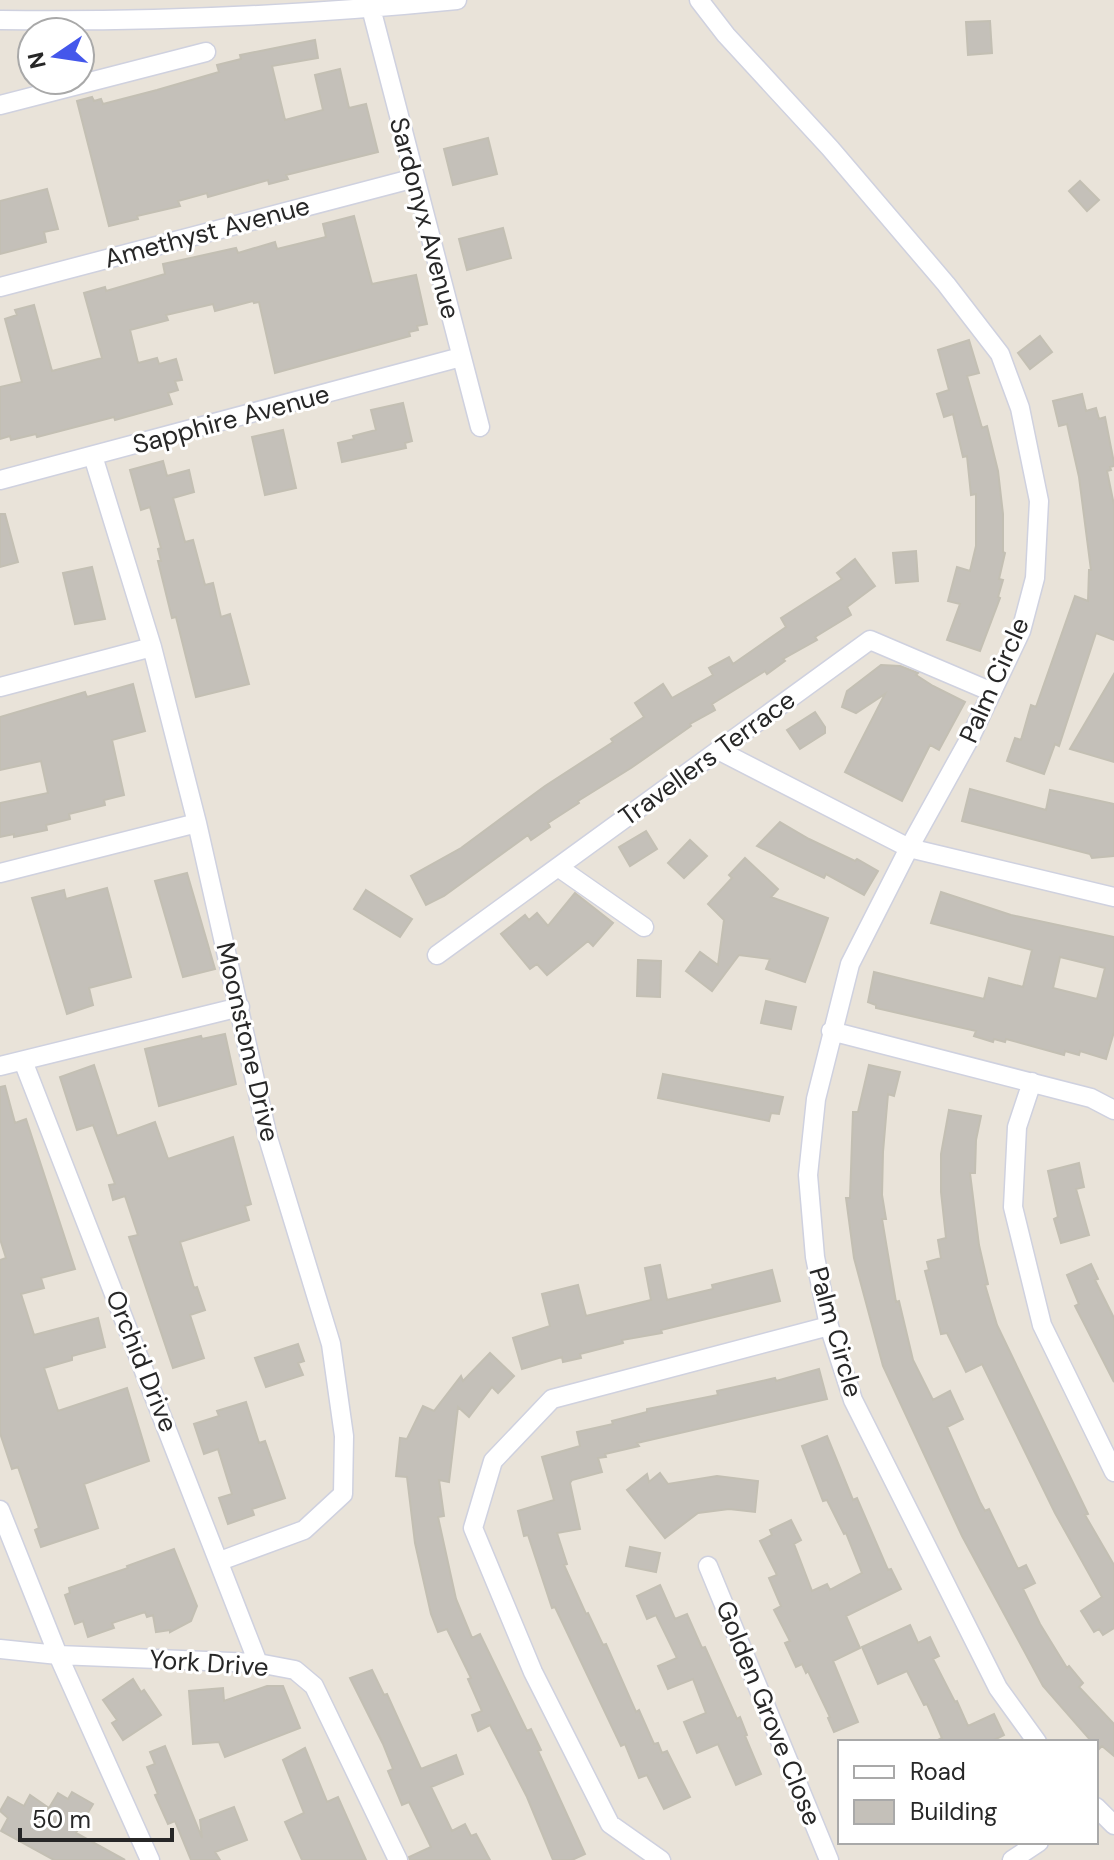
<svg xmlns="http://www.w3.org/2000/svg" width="1114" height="1860" font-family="'DM Sans',sans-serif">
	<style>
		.building { fill: #c4c0b9; stroke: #c3bfb3; stroke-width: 2; fill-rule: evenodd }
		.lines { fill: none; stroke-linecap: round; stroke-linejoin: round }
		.street-casing { stroke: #cfd1df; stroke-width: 21 }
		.street { stroke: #fff; stroke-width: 18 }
		.labels { text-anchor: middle; stroke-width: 6; stroke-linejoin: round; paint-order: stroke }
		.street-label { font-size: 26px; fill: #272727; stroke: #fff }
	</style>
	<rect width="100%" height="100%" fill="#e9e3d9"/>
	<path class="building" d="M990,21L992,53L968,55L966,22Z
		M315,40L318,58L272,66L285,120L323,110L315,75L340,69L349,108L366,104L378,152L286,175L288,179L269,184L268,180L208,197L207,193L178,201L180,206L137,216L138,219L109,226L77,101L92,97L94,101L101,99L103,104L157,90L219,72L217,65L241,59L240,55Z
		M488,138L497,174L453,185L444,149Z
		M1080,181L1099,200L1087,211L1069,191Z
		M47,189L58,229L44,232L46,242L0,254V201Z
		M354,216L372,284L416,275L427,324L417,326L418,330L409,332L410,336L275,373L259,302L254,303L253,301L215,311L213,304L166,315L168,320L130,330L138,363L157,358L159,364L176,359L182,380L175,381L178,390L168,393L172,404L115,420L114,417L37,437L36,434L11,440L10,436L0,439V387L22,382L5,319L17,315L15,310L34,305L52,371L102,358L84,293L105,287L106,291L165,274L163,264L236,248L238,253L275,242L277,249L326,237L323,224Z
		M503,228L511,258L467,270L459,239Z
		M1040,336L1052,352L1030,369L1018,353Z
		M969,340L979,373L967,376L982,428L987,426L998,471L1003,514V552L1005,553L999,579L1003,580L998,597L1000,598L980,651L947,640L960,604L948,601L957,567L970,571L976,546V494L971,495L967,456L963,457L953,414L944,417L937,394L949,390L938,350Z
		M1082,394L1086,411L1096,408L1099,419L1105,417L1114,463V466L1110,467L1111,470L1107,471L1114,505V640L1096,633L1059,746L1055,744L1044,774L1007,761L1015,738L1021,740L1031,705L1036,707L1075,596L1088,601L1089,570H1091L1079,477L1067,424L1059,426L1053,401Z
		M403,403L412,441L405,443L406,448L342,462L338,443L354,439L353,436L376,430L371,410Z
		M283,430L296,488L265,495L252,437Z
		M163,461L167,476L189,470L194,492L173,498L185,542L193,540L205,585L213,583L221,617L230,614L249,684L196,697L176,617L172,618L158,561H161L158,549L161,548L150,507L141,510L130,470Z
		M0,514H5L18,562L0,567Z
		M916,551L918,581L896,583L893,553Z
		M855,559L875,586L847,607L851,615L815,637L817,640L783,659L785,661L767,674L765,671L712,704L715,710L690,724L691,726L631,768L578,801L579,803L548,823L550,827L531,840L528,835L444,896L426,905L411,876L461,848L545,786L613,742L611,739L644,717L635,703L663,684L672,698L713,675L709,668L729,657L733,664L786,627L781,618L842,579L837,573Z
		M92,567L105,619L75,624L63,573Z
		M881,665L900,666L918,673L916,675L933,686L965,702L939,750L930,745L902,801L845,772L885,694L856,713L842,707L847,691Z
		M1114,674V762L1070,749Z
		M133,684L145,731L112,740L124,795L104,800L105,805L69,814L70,819L46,825L47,830L14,837V834L0,837V803L48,793L41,761L0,770V717L85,692L87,697Z
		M815,712L825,727V733L800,749L787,730Z
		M970,789L1046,810L1050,790L1114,804V856L1092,858L1090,854L962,821Z
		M780,822L809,839L855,861L857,859L878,871L864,895L826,874L824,878L757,846Z
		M646,831L657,849L630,866L619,847Z
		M690,840L707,856L684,878L668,863Z
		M745,858L778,889L771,897L828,918L805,982L766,969L770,959L739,955L712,991L686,971L700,952L718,965L724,920L708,904L732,878L729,875Z
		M187,873L215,969L183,977L155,881Z
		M107,888L131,977L89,988L93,1005L67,1014L32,898L64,890L66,899Z
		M366,890L412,919L400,937L354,909Z
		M941,892L1011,915L1114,937V1032L1106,1059L1080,1051L1079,1055L1065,1051L1064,1055L1006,1039L1005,1042L994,1039L993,1042L974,1036L976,1031L876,1008V1005L868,1002L874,972L984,999L989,978L1023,987L1032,950L931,923ZM1060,957L1105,968L1097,999L1053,988Z
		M575,893L613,923L593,946L588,941L547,975L537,964L530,969L501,934L525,915L529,920L537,913L548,926Z
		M638,960L661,961L660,997L637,996Z
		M766,1001L796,1007L791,1029L761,1023Z
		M225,1034L236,1084L159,1106L145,1049L201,1036L202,1039Z
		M94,1065L117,1136L155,1122L168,1159L233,1137L251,1204L245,1206L249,1220L180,1242L194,1288L197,1287L205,1310L190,1315L204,1358L173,1368L129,1237L138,1235L125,1196L113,1200L109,1185L115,1184L93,1125L77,1130L60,1077Z
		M869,1065L900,1072L894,1096L888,1094L883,1152L882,1195L886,1219H882L896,1302L899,1301L913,1360L933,1400L950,1391L963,1419L947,1427L980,1502L985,1511L989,1509L1018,1569L1026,1565L1035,1583L1023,1589L1040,1624L1067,1668L1069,1666L1083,1683L1079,1687L1114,1724V1756L1102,1746L1099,1749L1096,1742H1092L1043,1686L962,1536L883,1366L854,1258L846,1198H850L853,1112H858Z
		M663,1074L783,1097L779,1114L771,1113L769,1121L658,1098Z
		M5,1086L15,1123L26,1119L75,1269L41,1278L44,1288L21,1294L34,1335L98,1318L105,1347L72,1356V1360L44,1368L58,1411L127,1388L149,1461L84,1484L98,1528L41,1547L35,1530L39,1528L18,1467L12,1469L0,1433V1260L6,1258L0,1239V1087Z
		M949,1110L981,1116L976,1140L975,1173H970L979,1245L988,1284L985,1285L997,1325L1088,1514L1085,1515L1114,1565V1628L1103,1635L1099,1629L1094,1632L1081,1611L1102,1597L1055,1513L982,1364L966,1372L947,1333L941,1334L925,1271L929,1270L927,1262L941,1258L938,1240L946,1238L941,1192V1154Z
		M1079,1163L1084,1187L1076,1189L1089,1235L1061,1243L1054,1219L1058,1217L1048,1171Z
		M1091,1264L1098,1279L1095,1280L1114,1318V1382L1075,1306L1079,1304L1067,1275Z
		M660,1265L667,1300L713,1289L712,1285L772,1270L780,1301L661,1330L662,1333L622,1340L623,1343L580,1354L581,1358L563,1362L562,1357L522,1369L513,1338L550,1326L542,1294L578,1285L586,1316L651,1300L645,1268Z
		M298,1344L304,1361L298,1363L303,1375L266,1387L255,1358Z
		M490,1353L514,1376L498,1393L492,1387L469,1417L458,1407L449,1482L439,1480L444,1516L438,1517L456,1599L472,1638L480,1634L527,1731L531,1729L541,1750L538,1751L585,1854L572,1860H553L527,1797L490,1725L478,1731L472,1715L482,1711L468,1679L471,1678L447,1629L438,1632L431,1614L415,1543L407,1477L396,1476L400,1438L407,1439L423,1406L434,1411L461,1376L463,1381Z
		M819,1369L827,1399L637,1443L639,1446L605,1454L606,1457L598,1458L602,1472L572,1480L570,1483L580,1529L557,1533L567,1564L564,1565L586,1614L588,1613L603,1645L606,1644L636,1712L639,1710L654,1744L658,1743L662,1753L667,1751L690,1797L664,1809L647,1775L639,1778L625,1744L621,1746L555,1607L552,1608L528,1535L524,1536L518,1511L554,1500L542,1457L580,1446L577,1432L613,1424L612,1421L647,1412V1409L718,1395L717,1391L775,1378L776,1381Z
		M246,1402L259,1443L265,1441L285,1498L252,1509L254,1515L228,1524L219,1498L232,1494L218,1449L204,1454L194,1424L219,1416L217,1411Z
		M827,1436L853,1500L857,1498L888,1570L891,1569L901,1589L846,1616L860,1648L833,1661L858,1722L834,1732L828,1718L830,1717L808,1671L806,1673L802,1664L796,1667L785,1643L790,1641L774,1610L781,1606L769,1578L777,1575L760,1541L772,1535L770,1530L791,1520L801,1540L794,1544L812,1591L827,1584L830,1590L862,1573L846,1533L844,1534L827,1500L823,1501L802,1446Z
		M660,1473L668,1484L717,1476L758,1481L755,1512L729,1509L698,1513L665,1538L627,1490L647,1474L649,1482Z
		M630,1547L660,1553L656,1572L626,1566Z
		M174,1549L197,1606L191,1621L170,1632V1630L156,1632L153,1615L147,1617L145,1612L112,1623L114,1628L88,1637L83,1621L75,1624L65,1595L70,1593L69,1588L128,1568L127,1566Z
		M660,1585L675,1619L687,1614L702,1648L705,1647L737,1719L740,1717L747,1735L745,1736L761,1774L736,1785L718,1744L697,1753L684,1722L706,1713L693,1679L668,1689L658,1666L677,1658L656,1615L647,1619L637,1596Z
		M910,1625L918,1643L930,1637L939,1656L933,1659L955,1702L957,1701L968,1726L994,1714L1004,1735L990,1742H934L942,1738L927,1704L924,1705L907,1671L878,1684L862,1647Z
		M372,1670L384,1695L387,1694L421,1769L456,1755L463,1774L431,1787L452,1831L465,1824L471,1836L476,1834L490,1860H410L409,1857L431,1847L409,1802L402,1805L388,1771L393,1769L383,1744L350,1678Z
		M133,1679L141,1692L144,1690L161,1715L123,1740L112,1723L117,1720L103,1700Z
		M267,1686H283L300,1728L225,1757L219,1742L193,1744L189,1691L223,1688L224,1701Z
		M165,1746L202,1838L200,1820L234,1807L247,1840L215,1852L220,1860H191L175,1821L168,1824L155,1795L158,1794L147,1767L155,1764L150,1752Z
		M305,1748L327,1802L338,1797L366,1860H302L285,1822L304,1813L283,1760Z
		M72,1792L93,1804L76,1833L125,1860H54L1,1831L8,1818L0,1811L8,1797L24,1806L30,1795L49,1808L58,1793L68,1799Z"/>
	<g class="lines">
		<defs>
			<path id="street" d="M699,0L726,35L830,148L946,284L1000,354L1020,408L1039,501L1035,578L1021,631L971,736L909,848L850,964L816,1099L808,1175L815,1257L829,1326L853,1400L998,1688L1037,1742
				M371,8L480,427
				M0,20C152,22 306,15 457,0
				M0,105L206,52
				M0,287L415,178
				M93,456L152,647L197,823L268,1138L331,1344L344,1436L343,1494L304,1530L220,1561
				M0,480L461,357
				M0,687L152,647
				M718,750L909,848L1114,897
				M558,867L644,927
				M0,873L197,823
				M437,955L870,640L992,692
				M831,1031L1091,1098L1114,1110
				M23,1061L258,1663
				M0,1066L240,1007
				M1032,1082L1017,1127L1013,1207L1042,1325L1114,1472
				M0,1510L58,1655L150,1860
				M708,1566L829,1860
				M0,1649L58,1655L258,1663L295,1670L314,1686L398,1860
				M1096,1807L1114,1825
				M661,1860L610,1824L533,1672L473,1528L493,1461L552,1399L829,1326
				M1012,1860L1039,1842"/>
		</defs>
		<use href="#street" class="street-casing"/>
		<use href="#street" class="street"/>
	</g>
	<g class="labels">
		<g class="street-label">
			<text transform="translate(425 218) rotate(75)" y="9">Sardonyx Avenue</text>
			<text transform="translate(207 232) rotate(-15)" y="9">Amethyst Avenue</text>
			<text transform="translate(231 419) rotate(-15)" y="9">Sapphire Avenue</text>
			<text transform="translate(994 680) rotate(-66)" y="9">Palm Circle</text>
			<text transform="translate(707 758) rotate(-36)" y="9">Travellers Terrace</text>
			<text transform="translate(248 1042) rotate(77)" y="9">Moonstone Drive</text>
			<text transform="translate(836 1332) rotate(74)" y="9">Palm Circle</text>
			<text transform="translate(142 1361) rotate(68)" y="9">Orchid Drive</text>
			<text transform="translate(209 1663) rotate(4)" y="9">York Drive</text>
			<text transform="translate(769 1713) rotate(68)" y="9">Golden Grove Close</text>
		</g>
	</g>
	<rect x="838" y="1740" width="260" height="104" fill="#ffffff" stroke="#a9a9a9" stroke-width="2"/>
	<rect x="854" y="1766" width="40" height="12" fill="#ffffff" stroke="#a9a9a9" stroke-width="2"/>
	<text x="910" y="1780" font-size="24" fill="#272727">Road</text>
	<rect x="854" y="1800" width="40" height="24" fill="#c4c0b9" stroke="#a9a9a9" stroke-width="2"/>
	<text x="910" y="1820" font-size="24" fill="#272727">Building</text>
	<g transform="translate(56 56) rotate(257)"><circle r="38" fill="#ffffff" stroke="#a9a9a9" stroke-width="2"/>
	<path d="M0-6L14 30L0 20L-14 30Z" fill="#4457eb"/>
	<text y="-12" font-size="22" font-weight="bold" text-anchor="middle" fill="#272727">N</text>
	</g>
	<path d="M20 1828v12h152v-12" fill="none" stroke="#272727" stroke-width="4"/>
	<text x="32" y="1828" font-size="24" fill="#272727" stroke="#ffffff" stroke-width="6" paint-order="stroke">50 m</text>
</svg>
